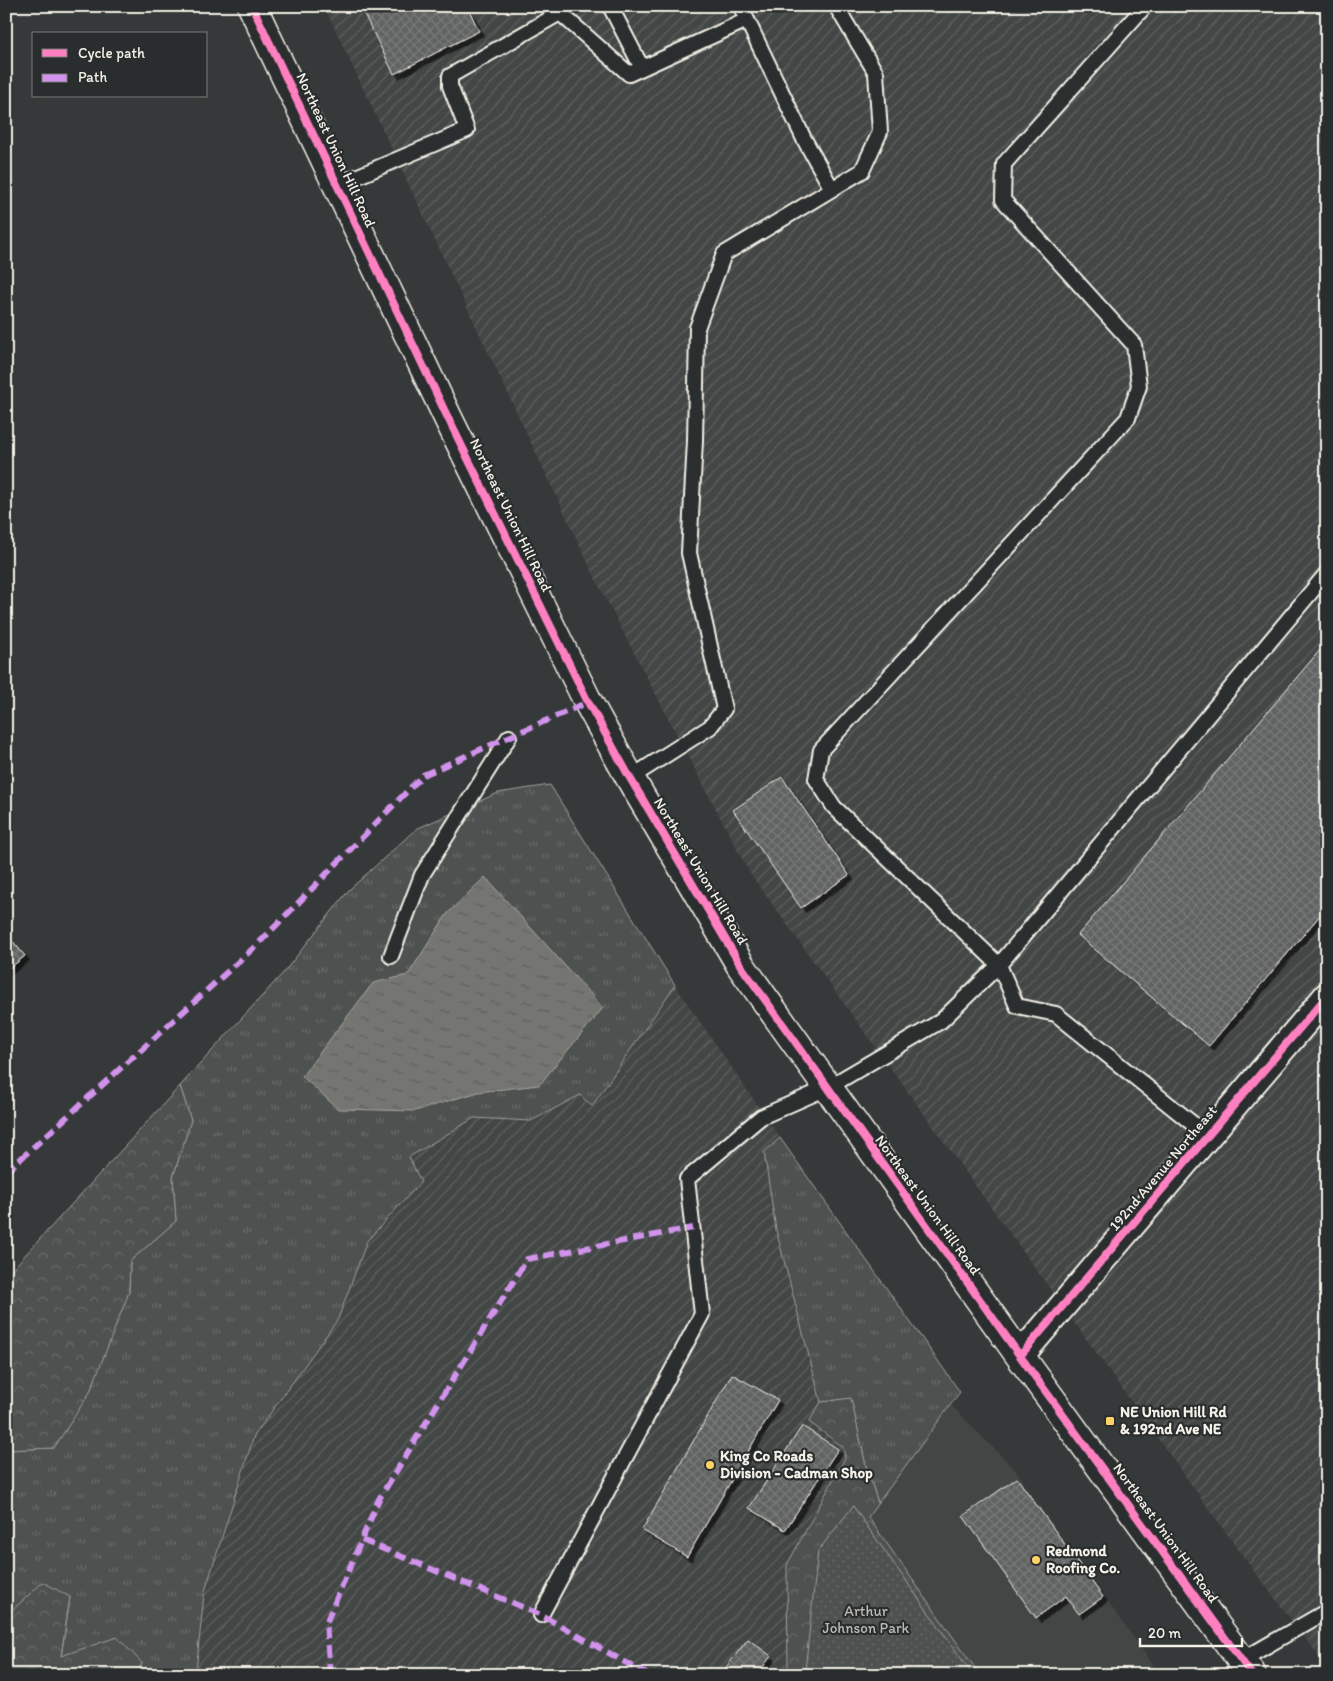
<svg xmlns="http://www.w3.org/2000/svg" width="1333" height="1681" font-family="Itim,sans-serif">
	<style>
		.built { fill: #434645 }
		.industrial { fill: url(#industrial-furrows) }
		.grass { fill: url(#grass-tufts); stroke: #a1a19c }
		.forest { fill: url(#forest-crowns); stroke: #a1a19c }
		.park { fill: url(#park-dots); stroke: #a1a19c }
		.water { fill: url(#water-ripples); stroke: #a8a7a1 }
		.building { fill: url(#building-cross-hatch); stroke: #f4f1e8; filter: url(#shadow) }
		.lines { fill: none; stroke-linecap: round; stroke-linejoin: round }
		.lane-casing { stroke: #f4f1e8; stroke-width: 18 }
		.street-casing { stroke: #f4f1e8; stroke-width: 30 }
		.secondary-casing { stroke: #f4f1e8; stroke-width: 31 }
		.lane { stroke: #2a2d2e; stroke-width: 14 }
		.street { stroke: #2a2d2e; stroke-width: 26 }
		.secondary { stroke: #2a2d2e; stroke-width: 28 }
		.quiet { stroke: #d193ec; stroke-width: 6; stroke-dasharray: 12 6; stroke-linecap: butt }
		.cycleway-casing { stroke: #2a2d2e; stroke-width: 11 }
		.cycleway { stroke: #ff80c0; stroke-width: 8 }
		.poi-dot { fill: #ffd166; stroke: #2a2d2e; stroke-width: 2 }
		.labels { text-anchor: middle; stroke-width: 4.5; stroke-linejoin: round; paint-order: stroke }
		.street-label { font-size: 15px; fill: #f4f1e8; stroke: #2a2d2e }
		.poi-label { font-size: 15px; font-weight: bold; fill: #f4f1e8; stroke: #2a2d2e; text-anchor: start }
		.park-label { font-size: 15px; fill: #bab9b2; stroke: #2a2d2e }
	</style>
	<defs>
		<pattern id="industrial-furrows" width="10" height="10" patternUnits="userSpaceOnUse" patternTransform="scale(1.25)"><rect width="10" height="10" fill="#434645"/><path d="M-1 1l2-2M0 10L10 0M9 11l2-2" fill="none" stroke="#5f6160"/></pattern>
		<pattern id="grass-tufts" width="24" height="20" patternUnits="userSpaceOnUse" patternTransform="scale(1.25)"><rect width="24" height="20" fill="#4e514f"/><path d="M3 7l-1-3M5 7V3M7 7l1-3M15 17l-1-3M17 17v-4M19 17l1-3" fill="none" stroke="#686a68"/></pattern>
		<pattern id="forest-crowns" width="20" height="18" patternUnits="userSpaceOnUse" patternTransform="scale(1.25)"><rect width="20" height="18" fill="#4e514f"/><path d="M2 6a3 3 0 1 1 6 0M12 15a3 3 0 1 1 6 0" fill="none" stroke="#686a68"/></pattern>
		<pattern id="park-dots" width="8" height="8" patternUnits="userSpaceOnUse" patternTransform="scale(1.25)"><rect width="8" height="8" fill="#4e514f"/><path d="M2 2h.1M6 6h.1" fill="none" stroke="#686a68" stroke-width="1.8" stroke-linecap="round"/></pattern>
		<pattern id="water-ripples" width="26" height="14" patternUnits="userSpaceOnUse" patternTransform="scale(1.25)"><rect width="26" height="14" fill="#757572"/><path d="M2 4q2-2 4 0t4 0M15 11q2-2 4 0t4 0" fill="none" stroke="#5f5e5c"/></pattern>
		<pattern id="building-cross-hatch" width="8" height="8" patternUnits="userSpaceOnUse" patternTransform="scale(1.25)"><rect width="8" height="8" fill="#616362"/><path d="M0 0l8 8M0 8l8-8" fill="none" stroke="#787a78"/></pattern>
		<filter id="shadow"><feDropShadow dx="4.5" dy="4.5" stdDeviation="0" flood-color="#0009"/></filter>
	</defs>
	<rect width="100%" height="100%" fill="#363939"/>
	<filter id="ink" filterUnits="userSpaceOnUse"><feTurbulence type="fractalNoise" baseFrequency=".02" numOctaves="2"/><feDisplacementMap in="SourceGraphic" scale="10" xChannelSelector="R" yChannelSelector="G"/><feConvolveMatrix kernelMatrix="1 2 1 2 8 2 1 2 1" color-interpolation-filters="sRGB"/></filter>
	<g filter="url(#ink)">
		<path class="built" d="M946,1400L1016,1471L1160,1675H973L862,1519Z"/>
		<path class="industrial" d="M324,6H1327V1667L1245,1559L749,872L600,588Z
			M675,985L780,1138L764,1152L776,1230L821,1402L809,1422L843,1448L845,1458L787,1565L788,1675H197L196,1671L204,1594L254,1436L338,1319L367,1241L421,1182L409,1157L474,1118L531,1121L580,1095L592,1106Z"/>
		<path class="grass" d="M550,785L675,985L592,1106L580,1095L531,1121L474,1118L409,1157L421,1182L367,1241L338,1319L254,1436L204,1594L196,1671L197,1675H137L142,1663L61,1657L70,1597L6,1614V1450L54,1448L129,1292L130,1261L176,1221L173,1177L191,1120L180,1086L284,972L349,890L416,829L498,793Z
			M780,1138L960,1392L878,1503L866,1466L851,1399L821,1402L776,1230L764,1152Z"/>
		<path class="forest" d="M180,1086L191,1120L173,1177L176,1221L130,1261L129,1292L90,1392L54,1448L6,1450V1276Z
			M851,1398L866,1466L878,1503L868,1517L980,1675H788L787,1565L845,1458L843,1447L809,1422L821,1402Z
			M43,1582L70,1597L61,1656L117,1637L142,1663L137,1675H6V1614L9,1613Z"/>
		<path class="park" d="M853,1506L862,1519L973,1675H808L805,1671L818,1551Z"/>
		<path class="water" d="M485,877L603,1008L539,1085L478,1092L415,1111L338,1109L302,1076L373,983L408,975L447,914Z"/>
		<path class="building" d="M360,6H467L479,31L394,74Z
			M1326,643L1327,907L1209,1046L1078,935Z
			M782,777L849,875L801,908L733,810Z
			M6,933L25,956L6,971Z
			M732,1374L778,1400L687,1557L642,1530Z
			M802,1426L838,1449L785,1530L749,1508Z
			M1017,1478L1103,1597L1079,1614L1066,1596L1036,1618L963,1516Z
			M748,1639L771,1656L757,1675H720Z"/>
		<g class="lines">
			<defs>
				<path id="lane" d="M610,6L642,68
					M1145,6L1004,164L1003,200L1134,345L1139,386L1128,418L821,750L816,779L834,807L999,965L1017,1006L1056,1014L1208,1136
					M747,20L804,139L832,189
					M337,185L467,130L450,86V76L560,13L629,74L747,20L741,6
					M630,778L710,727L724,709L689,553L695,441L697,328L724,254L862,171L880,132L876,73L836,6
					M391,956L422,875L509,737
					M541,1615L702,1314L687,1179L761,1117L827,1088L941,1021L999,965L1327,573
					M1242,1660L1327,1611"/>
				<path id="street" d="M1020,1356L1327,996"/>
				<path id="secondary" d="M252,6L448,418L588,702L630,778L741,966L1020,1356L1252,1675"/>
			</defs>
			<use href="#lane" class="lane-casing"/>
			<use href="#street" class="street-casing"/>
			<use href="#secondary" class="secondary-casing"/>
			<use href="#lane" class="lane"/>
			<use href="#street" class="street"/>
			<use href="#secondary" class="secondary"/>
			<path class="quiet" d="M6,1172L258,944L423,775L588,702
				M362,1540L541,1615L648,1675
				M330,1675L326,1623L379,1499L527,1259L693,1228"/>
			<defs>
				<path id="cycleway" d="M252,6L448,418L588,702L630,778L741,966L1020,1356L1252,1675
					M1020,1356L1327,996"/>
			</defs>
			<use href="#cycleway" class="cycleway-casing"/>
			<use href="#cycleway" class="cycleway"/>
		</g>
	</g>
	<g class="poi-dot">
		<rect x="1105" y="1416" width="10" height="10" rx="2.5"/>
		<circle cx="710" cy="1465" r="5"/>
		<circle cx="1036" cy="1560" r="5"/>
	</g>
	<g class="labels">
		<g class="street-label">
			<text transform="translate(336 150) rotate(65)" y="5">Northeast Union Hill Road</text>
			<text transform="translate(511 515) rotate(64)" y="5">Northeast Union Hill Road</text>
			<text transform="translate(701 871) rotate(59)" y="5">Northeast Union Hill Road</text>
			<text transform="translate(1163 1168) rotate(-50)" y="5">192nd Avenue Northeast</text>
			<text transform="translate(928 1205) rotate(54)" y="5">Northeast Union Hill Road</text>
			<text transform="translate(1166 1533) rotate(54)" y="5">Northeast Union Hill Road</text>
		</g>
		<g class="poi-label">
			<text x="1120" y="1417">NE Union Hill Rd<tspan x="1120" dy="17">&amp; 192nd Ave NE</tspan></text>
			<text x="720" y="1461">King Co Roads<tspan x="720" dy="17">Division - Cadman Shop</tspan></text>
			<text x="1046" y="1556">Redmond<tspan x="1046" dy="17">Roofing Co.</tspan></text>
		</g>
		<g class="park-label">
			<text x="866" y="1616">Arthur<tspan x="866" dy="17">Johnson Park</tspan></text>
		</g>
	</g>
	<rect width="1333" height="1681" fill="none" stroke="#2a2d2e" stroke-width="25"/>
	<rect x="12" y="12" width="1308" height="1656" fill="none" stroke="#f4f1e8" stroke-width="2" filter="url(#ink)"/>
	<rect x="32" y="32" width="175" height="65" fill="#2a2d2e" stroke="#7b7b78"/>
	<rect x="42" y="49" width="25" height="8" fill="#ff80c0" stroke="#7b7b78"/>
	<text x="78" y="58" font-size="15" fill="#f4f1e8">Cycle path</text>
	<rect x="42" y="74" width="25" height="8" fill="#d193ec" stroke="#7b7b78"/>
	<text x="78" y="82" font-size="15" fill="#f4f1e8">Path</text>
	<path d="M1140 1638v8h102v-8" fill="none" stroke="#f4f1e8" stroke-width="2.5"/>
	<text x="1148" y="1638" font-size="15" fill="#f4f1e8" stroke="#2a2d2e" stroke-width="4" paint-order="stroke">20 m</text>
</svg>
